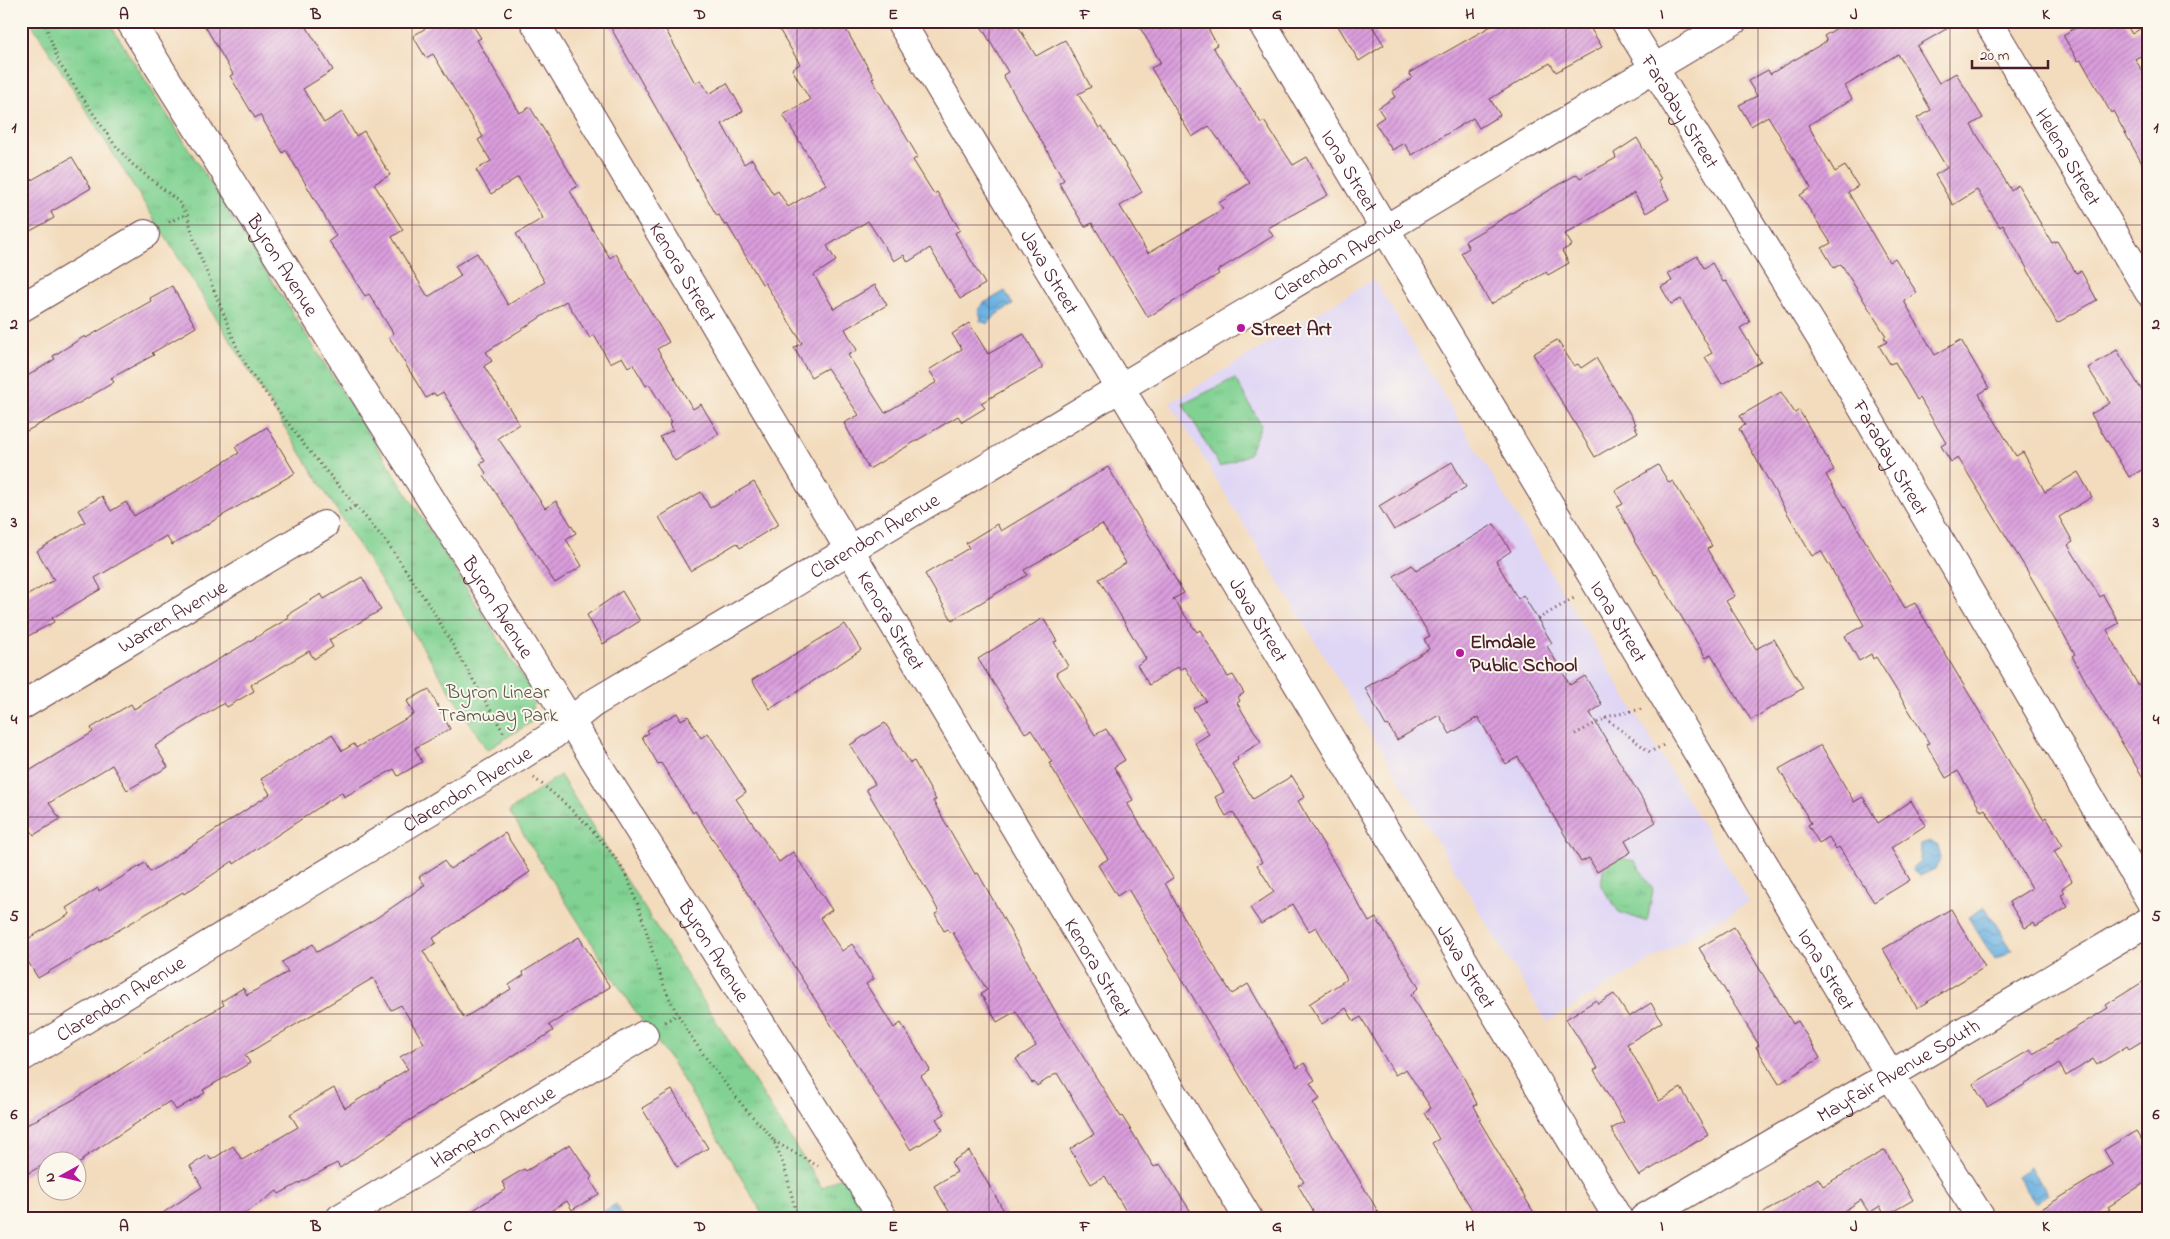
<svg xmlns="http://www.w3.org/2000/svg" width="2170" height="1239" font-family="'Indie Flower',sans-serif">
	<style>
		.built { fill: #dfd5f5 }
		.park { fill: url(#park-tufts); stroke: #65785e }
		.water { fill: url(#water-waves); stroke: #5a6886 }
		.building { fill: url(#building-hatch) }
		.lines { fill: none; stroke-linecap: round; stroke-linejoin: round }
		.minor-casing { stroke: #633b41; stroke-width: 30 }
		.tertiary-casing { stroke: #633b41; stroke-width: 30 }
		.path { stroke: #633b41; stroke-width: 3; stroke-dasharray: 1 4; stroke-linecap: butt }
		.minor { stroke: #fff; stroke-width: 28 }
		.tertiary { stroke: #fff; stroke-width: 28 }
		.grid { fill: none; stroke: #4a1f2b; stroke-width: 1; stroke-opacity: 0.55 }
		.poi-dot { fill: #b5179e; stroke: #fbf7ec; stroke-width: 2 }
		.labels { text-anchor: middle; stroke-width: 4; stroke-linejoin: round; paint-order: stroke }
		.street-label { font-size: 20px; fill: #4a1f2b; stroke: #fbf7ec }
		.poi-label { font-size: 20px; font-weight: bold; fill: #4a1f2b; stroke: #fbf7ec; text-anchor: start }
		.park-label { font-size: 20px; fill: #5a544a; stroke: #fbf7ec }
		.neatline { fill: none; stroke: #4a1f2b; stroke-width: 2 }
		.grid-label { font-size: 16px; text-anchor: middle; font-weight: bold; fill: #4a1f2b }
	</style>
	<defs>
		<pattern id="park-tufts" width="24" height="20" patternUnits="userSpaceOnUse" patternTransform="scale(1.25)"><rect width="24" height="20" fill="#80d192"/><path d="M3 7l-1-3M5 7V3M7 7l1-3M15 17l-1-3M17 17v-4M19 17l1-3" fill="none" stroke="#70b37e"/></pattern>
		<pattern id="water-waves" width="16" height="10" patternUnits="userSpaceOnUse" patternTransform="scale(1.25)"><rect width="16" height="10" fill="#69b1e1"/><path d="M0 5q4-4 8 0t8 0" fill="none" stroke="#588fb7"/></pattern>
		<pattern id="building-hatch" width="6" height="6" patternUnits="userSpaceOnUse" patternTransform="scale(1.25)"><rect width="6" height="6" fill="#da9edd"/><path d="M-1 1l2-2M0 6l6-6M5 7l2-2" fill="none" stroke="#b380b3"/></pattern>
	</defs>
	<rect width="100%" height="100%" fill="#fbf7ec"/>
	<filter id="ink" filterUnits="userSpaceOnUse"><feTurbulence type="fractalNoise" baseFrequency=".02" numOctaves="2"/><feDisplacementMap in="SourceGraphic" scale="10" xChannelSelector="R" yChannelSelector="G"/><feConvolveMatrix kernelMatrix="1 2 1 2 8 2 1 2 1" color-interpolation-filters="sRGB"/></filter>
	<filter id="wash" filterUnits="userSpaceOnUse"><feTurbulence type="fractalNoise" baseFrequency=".0096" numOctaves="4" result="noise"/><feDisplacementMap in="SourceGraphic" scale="20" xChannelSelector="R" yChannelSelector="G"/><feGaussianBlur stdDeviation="1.12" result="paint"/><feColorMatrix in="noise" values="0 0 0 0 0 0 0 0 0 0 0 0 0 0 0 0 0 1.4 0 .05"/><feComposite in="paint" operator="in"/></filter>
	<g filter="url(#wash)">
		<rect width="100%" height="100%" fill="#f3dcbd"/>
		<path class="built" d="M1374,279L1749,902L1547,1022L1170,403Z"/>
		<path class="park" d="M30,21H108L537,700L533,702V721L487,750Z
			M1235,378L1261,425L1249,454L1220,467L1183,404Z
			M560,775L822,1188L844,1175L872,1218H765L674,1065L628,1001L509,811Z
			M1605,855L1635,861L1653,890L1647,922L1619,912L1601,886Z"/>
		<path class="water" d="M1005,291L1013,305L997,314L988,324L980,321L981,317L978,311L982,304Z
			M1930,841L1938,846L1941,859L1935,869L1920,876L1913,871L1912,868L1920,861L1921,844Z
			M1985,907L2012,950L1995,960L1968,917Z
			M2030,1167L2048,1194L2035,1203L2017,1176Z
			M616,1204L623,1218H592Z"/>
		<g id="blocks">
			<path class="building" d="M202,21H303L333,70L303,89L324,123L342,112L356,136L364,131L390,175L374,184L403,230L392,237L428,297L461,276L455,266L477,253L508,305L545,282L516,234L543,218L518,177L491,194L476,170L491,161L478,140L483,137L433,54L426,58L413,36L437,21H470L481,38L477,40L520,113L530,107L578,186L570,191L587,221L610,258L616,254L669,342L657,349L693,409L701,404L719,434L675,461L660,437L673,430L670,423L672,422L649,384L646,386L633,364L628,367L622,357L610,363L594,335L590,338L566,301L486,352L492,361L484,366L519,424L498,438L545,508L556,501L576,533L566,539L582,566L555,583L484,475L486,473L480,464L485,461L443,392L436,396L434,393L426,398L389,337L393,333L369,294L365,296L329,241L336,236L286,150L283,153L260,115L255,118L230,76L233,74Z
				M607,21H661L695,83L701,80L709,94L727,83L743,111L722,124L744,164L752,159L773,194L778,191L788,207L826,184L783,115L810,100L792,69L800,64L774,21H841L874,78L872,79L918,157L913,160L934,194L937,192L960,230L955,233L985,284L960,299L930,248L908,262L904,255L894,261L868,221L827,246L836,261L814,275L834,309L875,285L887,305L845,329L857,350L848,355L885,413L937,382L929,370L962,349L952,334L969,323L988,354L1024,334L1043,368L981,403L985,408L962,422L958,416L869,469L844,423L859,415L827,368L811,377L794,348L802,343L765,283L762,284L727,224L725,226L719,215L717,216Z
				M978,21H1015L1036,56L1065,40L1091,87L1078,94L1099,128L1102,126L1142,192L1120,206L1148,253L1223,209L1219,203L1250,183L1209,126L1192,137L1151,68L1161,63L1136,21H1204L1217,45L1213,47L1261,123L1264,121L1293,165L1307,157L1328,195L1268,228L1273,236L1217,271L1219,274L1148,317L1092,223L1085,227L1072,206L1059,183L1064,180L1003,75L1008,72Z
				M1335,21H1369L1384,45L1359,61Z
				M1500,21H1586L1602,47L1556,72L1550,63L1490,99L1500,115L1479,128L1473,118L1412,155L1404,143L1392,150L1375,123L1384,117L1378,108L1395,97L1392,92L1412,78L1409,73Z
				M1848,21H1960L1917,46L1939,83L1956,73L1983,118L1971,125L2011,190L2018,185L2052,243L2057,241L2076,273L2081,271L2097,300L2057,323L2003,225L2000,227L1977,190L1953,205L1935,175L1947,168L1917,118L1931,110L1898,54L1845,86L1852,99L1808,125L1835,172L1845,166L1858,186L1848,192L1889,262L1895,258L1917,293L1904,301L1935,355L1961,340L1989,388L1979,394L2016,456L2023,452L2045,492L2078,472L2092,497L2059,517L2073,542L2068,545L2100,597L2103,595L2119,623L2107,630L2138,685L2149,679V787L2101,709L2072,656L2075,654L2028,572L1962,464L1958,458L1951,462L1941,446L1946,443L1920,398L1917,400L1895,362L1890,364L1879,346L1887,342L1884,337L1886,336L1841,264L1834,268L1822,248L1831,243L1800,195L1811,188L1768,116L1751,126L1739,105L1757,96L1748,81L1768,70L1770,74L1827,41L1824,36Z
				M2087,21H2124L2132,34L2149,23V51L2135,59L2149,82V176L2113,111L2111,113L2081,60L2078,61L2063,35Z
				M1637,138L1661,179L1658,180L1669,199L1646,213L1634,193L1617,203L1565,234L1572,245L1562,251L1569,263L1548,275L1546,272L1491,304L1461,253L1469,248L1465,241L1577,174L1580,178L1616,158L1614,153Z
				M72,157L91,188L51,212L54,218L21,236V186Z
				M1697,256L1704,268L1712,263L1723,282L1726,281L1750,322L1740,328L1761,362L1722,384L1705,357L1712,353L1681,299L1671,304L1661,287L1672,281L1668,274Z
				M172,286L196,327L152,353L154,355L111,378L114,382L81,402L21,434V380L55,359L53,356L85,336L86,338L151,301L150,298Z
				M1557,340L1574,366L1578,364L1581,368L1596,358L1636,424L1634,425L1638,432L1595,457L1533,354Z
				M2117,350L2149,402V466L2129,477L2091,414L2110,403L2088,368Z
				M1781,392L1795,413L1799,410L1834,470L1826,475L1905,608L1915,603L2043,819L2046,817L2063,846L2054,851L2072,881L2062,888L2065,893L2061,895L2068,907L2036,927L2034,923L2025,928L2009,902L2032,888L1985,809L1981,811L1958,771L1946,778L1926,744L1929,743L1876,657L1873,659L1871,654L1859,661L1845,636L1864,625L1821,551L1812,556L1739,429L1745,425L1740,416Z
				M267,427L295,473L172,545L166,536L95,578L101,589L52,618L54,622L21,640V599L54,580L37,551L85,522L78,510L102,496L111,511L126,502L134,516L239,453L235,447Z
				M1452,462L1466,487L1394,530L1379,506Z
				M1658,465L1669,483L1673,481L1712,546L1707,549L1735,596L1726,601L1756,649L1774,639L1803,688L1751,720L1711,654L1706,658L1656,574L1655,575L1634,541L1635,540L1617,507L1623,504L1615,491Z
				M1108,467L1184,593L1173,599L1197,632L1200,630L1228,677L1233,675L1244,693L1238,697L1240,701L1237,703L1261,742L1237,757L1238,760L1232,764L1253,799L1292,776L1305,797L1298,801L1369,922L1376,918L1419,987L1411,995L1462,1074L1477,1104L1474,1106L1481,1119L1479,1120L1537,1218H1477L1432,1143L1439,1139L1424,1113L1431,1108L1406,1069L1395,1075L1361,1017L1354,1021L1346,1008L1322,1024L1309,1004L1347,979L1316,927L1309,931L1293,904L1261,924L1250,908L1274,892L1257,865L1262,862L1233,812L1226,816L1215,797L1224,792L1195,743L1209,734L1193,708L1206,701L1185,667L1180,670L1178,667L1149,685L1137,665L1146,659L1099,579L1126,563L1102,524L1024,570L1027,575L952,620L925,574L969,548L966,543L997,524L1001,531Z
				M754,482L779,524L740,548L737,543L690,571L659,517L701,492L710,508Z
				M1494,524L1511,551L1496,561L1518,599L1523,595L1552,643L1547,646L1570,685L1585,676L1602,705L1590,713L1656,822L1625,841L1631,852L1597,872L1589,858L1581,862L1518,757L1506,764L1478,717L1450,734L1439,715L1397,740L1388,725L1386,726L1365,688L1429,649L1424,639L1430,636L1394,576L1412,565L1416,571Z
				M362,577L381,610L329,640L333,647L314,659L309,651L251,685L254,691L227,707L224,703L155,746L168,767L127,790L112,765L49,803L60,819L34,835L21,815V776L93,732L91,728L131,704L134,709L289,618L287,615L321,594L324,599Z
				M622,591L640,621L603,644L587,615Z
				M1043,618L1057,641L1054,642L1068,666L1056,673L1095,735L1106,729L1125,760L1114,767L1133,800L1127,803L1173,878L1165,883L1186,922L1232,994L1248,984L1297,1068L1304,1063L1315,1080L1310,1083L1320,1099L1313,1103L1382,1218H1317L1298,1185L1304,1182L1128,889L1117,896L1098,865L1108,859L1049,763L1052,762L1031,730L1025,733L978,659Z
				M845,624L861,650L770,709L752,680Z
				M429,689L450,729L415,748L422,762L398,776L394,769L344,797L342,792L234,864L233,861L184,894L183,892L38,978L21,950V943L70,914L66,908L98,888L99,891L145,863L150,872L214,831L270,794L261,779L332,734L342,751L354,744L356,748L414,714L407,701Z
				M677,713L681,720L688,716L701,738L708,733L746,792L736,799L779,862L793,852L832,910L820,918L842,951L852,944L874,979L866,984L894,1028L901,1023L930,1070L921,1076L945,1114L936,1119L943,1130L911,1150L695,811L693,813L661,763L658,764L642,737L649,733L647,730Z
				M885,723L910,763L914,761L936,800L933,801L975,874L978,873L1060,1020L1121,1117L1122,1116L1154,1167L1160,1164L1195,1218H1130L1105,1176L1091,1184L1070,1149L1094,1134L1057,1073L1037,1086L1034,1082L1032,1083L1016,1059L1036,1046L1016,1011L997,1022L981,994L987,990L952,931L950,933L948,929L944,931L935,914L939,912L932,899L866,789L875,784L850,745Z
				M1821,745L1854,802L1863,797L1878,823L1911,801L1926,825L1891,848L1910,880L1874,902L1839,847L1836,849L1829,837L1819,843L1808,825L1811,823L1779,769Z
				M505,833L530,872L433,938L436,943L423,951L464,1018L511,989L509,985L524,975L523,972L579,937L610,987L549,1025L553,1031L402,1125L340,1168L337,1163L279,1194L277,1191L238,1218H155L202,1187L190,1166L208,1155L211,1160L233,1146L242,1160L298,1127L290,1114L334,1088L345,1108L408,1069L400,1057L424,1043L401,1005L391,1010L373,978L245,1055L250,1063L203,1090L205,1093L176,1110L170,1101L82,1159L83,1161L78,1164V1162H48V1169L45,1164L21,1177V1128L78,1097L179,1031L224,1005L222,1001L243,988L247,995L288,972L282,962L313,944L317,952L375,919L425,885L419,877L444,861L450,869Z
				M1951,909L1985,967L1917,1008L1883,949Z
				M1734,927L1793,1024L1798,1021L1820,1058L1779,1084L1756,1047L1759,1045L1699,948Z
				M2149,978V1037L2129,1049L2127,1046L2097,1065L2093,1059L2066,1076L2059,1064L1987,1107L1973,1084L2030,1050L2033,1054L2108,1008L2106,1005Z
				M1614,994L1629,1017L1651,1003L1662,1022L1627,1044L1659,1101L1681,1088L1708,1135L1639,1176L1611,1129L1624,1122L1594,1070L1598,1068L1566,1019L1596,1000L1598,1004Z
				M672,1090L708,1148L677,1167L642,1108Z
				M2136,1131L2149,1151V1180L2108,1207L2110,1209L2095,1218H2027L2113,1165L2104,1150Z
				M570,1144L592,1177L590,1179L599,1194L572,1210L567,1201L539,1218H461L506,1189L502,1182L524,1169L526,1171Z
				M1885,1150L1913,1200L1885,1216L1880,1206L1869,1213L1861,1200L1833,1218H1756L1818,1178L1823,1186Z
				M969,1151L1008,1218H953L934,1186L957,1172L951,1162Z"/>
		</g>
	</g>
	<g filter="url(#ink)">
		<use href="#blocks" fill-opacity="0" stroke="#633b41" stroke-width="1"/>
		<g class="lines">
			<defs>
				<g id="minor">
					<path id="s1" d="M534,21L1248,1218"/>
					<path id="s2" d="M900,21L1618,1218"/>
					<path id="s3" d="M1261,21L1890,1075L1981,1218"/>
					<path id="s4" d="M1625,21L1839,368L2149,899"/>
					<path id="s5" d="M1988,21L2149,292"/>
					<path d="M21,308L145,234"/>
					<path id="s6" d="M21,706L324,525"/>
					<path id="s7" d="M21,1058L519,757L553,735L592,704L1733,21"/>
					<path id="s8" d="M340,1218L644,1035"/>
					<path id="s9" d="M1644,1218L1890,1075L2149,921"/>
				</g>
				<g id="tertiary">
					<path id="s10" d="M130,21L883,1218"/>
				</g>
			</defs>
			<use href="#minor" class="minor-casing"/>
			<use href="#tertiary" class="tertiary-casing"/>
			<path class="path" d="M44,21L59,63L114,144L132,164L178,201L187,214L195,243L236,345L250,372L305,446L389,545L433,611L505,735
				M169,222L187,214
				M345,512L355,506
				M1538,619L1574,598
				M1605,718L1650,752L1664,745
				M1575,734L1610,716L1642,709
				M534,778C563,800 614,846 628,880C648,924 654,973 678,1015C697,1048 720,1077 744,1107C754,1120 766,1127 774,1142C786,1165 791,1193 797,1218
				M665,1022L678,1014
				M774,1141L818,1166"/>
			<use href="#minor" class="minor"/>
			<use href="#tertiary" class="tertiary"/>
		</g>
	</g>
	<path class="grid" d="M220,21V1218M412,21V1218M604,21V1218M797,21V1218M989,21V1218M1181,21V1218M1373,21V1218M1566,21V1218M1758,21V1218M1950,21V1218M21,225H2149M21,422H2149M21,620H2149M21,817H2149M21,1014H2149"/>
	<g class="poi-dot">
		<circle cx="1241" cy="328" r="5"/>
		<circle cx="1460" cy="653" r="5"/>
	</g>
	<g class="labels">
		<g class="street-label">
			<text dy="7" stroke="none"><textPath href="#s4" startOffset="106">Faraday Street</textPath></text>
			<text dy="7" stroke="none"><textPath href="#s5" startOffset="158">Helena Street</textPath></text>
			<text dy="7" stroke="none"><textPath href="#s3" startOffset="174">Iona Street</textPath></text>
			<text dy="7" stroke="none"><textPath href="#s7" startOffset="1541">Clarendon Avenue</textPath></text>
			<text dy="7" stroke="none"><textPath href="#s10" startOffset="288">Byron Avenue</textPath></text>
			<text dy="7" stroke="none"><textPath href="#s1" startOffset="292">Kenora Street</textPath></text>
			<text dy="7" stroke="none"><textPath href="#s2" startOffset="292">Java Street</textPath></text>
			<text dy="7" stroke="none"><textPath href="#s4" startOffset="511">Faraday Street</textPath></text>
			<text dy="7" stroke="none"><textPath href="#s7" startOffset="1001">Clarendon Avenue</textPath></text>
			<text dy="7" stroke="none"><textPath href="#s10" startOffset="692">Byron Avenue</textPath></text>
			<text dy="7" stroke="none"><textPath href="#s6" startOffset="176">Warren Avenue</textPath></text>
			<text dy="7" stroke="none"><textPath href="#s1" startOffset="698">Kenora Street</textPath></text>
			<text dy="7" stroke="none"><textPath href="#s2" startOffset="698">Java Street</textPath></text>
			<text dy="7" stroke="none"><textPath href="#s3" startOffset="699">Iona Street</textPath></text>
			<text dy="7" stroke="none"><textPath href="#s7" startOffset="521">Clarendon Avenue</textPath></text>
			<text dy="7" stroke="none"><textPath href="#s10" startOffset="1098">Byron Avenue</textPath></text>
			<text dy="7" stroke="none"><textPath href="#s1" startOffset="1102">Kenora Street</textPath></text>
			<text dy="7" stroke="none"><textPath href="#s2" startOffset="1102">Java Street</textPath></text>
			<text dy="7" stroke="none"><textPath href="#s3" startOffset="1104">Iona Street</textPath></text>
			<text dy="7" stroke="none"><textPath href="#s7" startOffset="116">Clarendon Avenue</textPath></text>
			<text dy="7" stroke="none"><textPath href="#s9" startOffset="294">Mayfair Avenue South</textPath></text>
			<text dy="7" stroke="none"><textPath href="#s8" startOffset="178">Hampton Avenue</textPath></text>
		</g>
		<g class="poi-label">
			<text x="1251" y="335">Street Art</text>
			<text x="1470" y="648">Elmdale<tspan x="1470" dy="23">Public School</tspan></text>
		</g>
		<g class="park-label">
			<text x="498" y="698">Byron Linear<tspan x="498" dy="23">Tramway Park</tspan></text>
		</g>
	</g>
	<rect width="2170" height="1239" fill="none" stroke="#fbf7ec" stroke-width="55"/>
	<g transform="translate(62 1176) rotate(262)"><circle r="24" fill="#fbf7ec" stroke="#b4a19f"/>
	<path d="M0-4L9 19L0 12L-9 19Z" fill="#b5179e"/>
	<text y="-8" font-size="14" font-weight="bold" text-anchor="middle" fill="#4a1f2b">N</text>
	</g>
	<path d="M1972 60v8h76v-8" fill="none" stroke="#4a1f2b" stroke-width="2.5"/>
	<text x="1980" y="60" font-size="15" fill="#4a1f2b" stroke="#fbf7ec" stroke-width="4" paint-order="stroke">20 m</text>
	<rect x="28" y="28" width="2114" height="1184" class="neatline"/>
	<g class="grid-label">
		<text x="124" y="19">A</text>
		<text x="316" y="19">B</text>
		<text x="508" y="19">C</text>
		<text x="700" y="19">D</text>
		<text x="893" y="19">E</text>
		<text x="1085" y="19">F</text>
		<text x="1277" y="19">G</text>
		<text x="1470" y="19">H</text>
		<text x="1662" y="19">I</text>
		<text x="1854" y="19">J</text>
		<text x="2046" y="19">K</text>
		<text x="14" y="132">1</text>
		<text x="2156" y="132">1</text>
		<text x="14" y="329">2</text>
		<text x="2156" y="329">2</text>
		<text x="14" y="527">3</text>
		<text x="2156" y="527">3</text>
		<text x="14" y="724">4</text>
		<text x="2156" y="724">4</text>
		<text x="14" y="921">5</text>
		<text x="2156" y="921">5</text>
		<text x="14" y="1119">6</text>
		<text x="2156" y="1119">6</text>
		<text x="124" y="1231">A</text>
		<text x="316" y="1231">B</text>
		<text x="508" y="1231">C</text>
		<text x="700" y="1231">D</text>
		<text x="893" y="1231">E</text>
		<text x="1085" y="1231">F</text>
		<text x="1277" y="1231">G</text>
		<text x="1470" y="1231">H</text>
		<text x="1662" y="1231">I</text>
		<text x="1854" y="1231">J</text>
		<text x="2046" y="1231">K</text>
	</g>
</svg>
